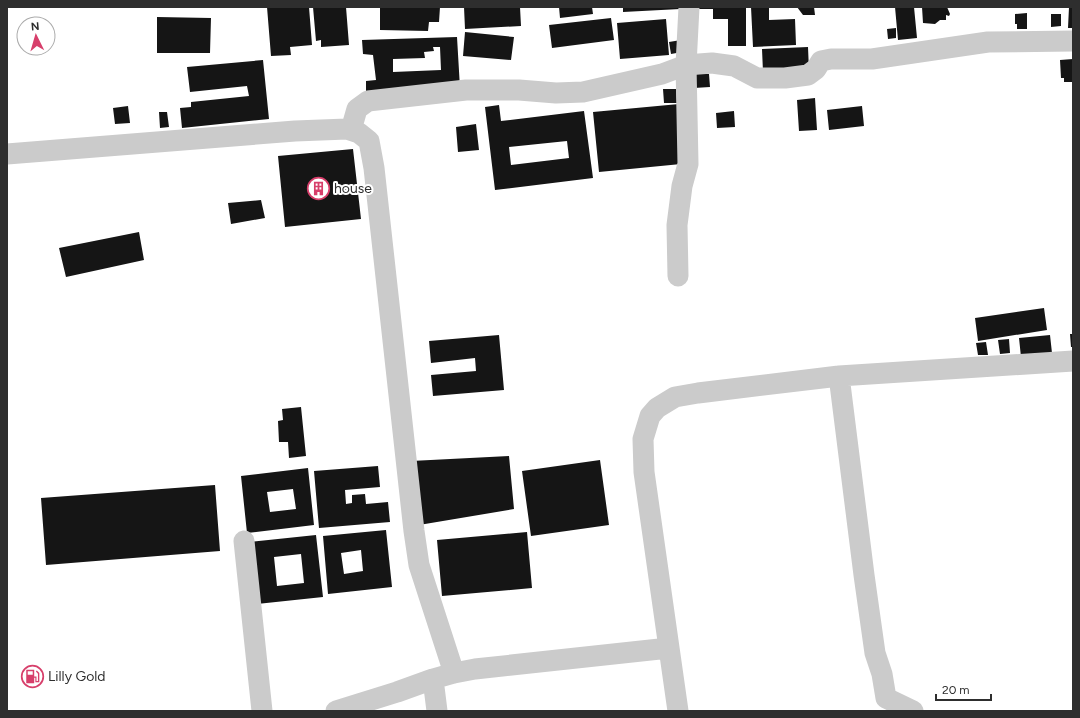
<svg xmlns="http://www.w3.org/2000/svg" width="1080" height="718" font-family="Figtree,sans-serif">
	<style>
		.building { fill: #151515; fill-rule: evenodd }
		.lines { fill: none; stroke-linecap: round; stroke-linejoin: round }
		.street { stroke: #cbcbcb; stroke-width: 21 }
		.labels { text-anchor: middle; stroke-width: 4; stroke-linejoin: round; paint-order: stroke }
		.poi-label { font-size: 14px; fill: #2e2e2e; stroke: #fff; text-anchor: start }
	</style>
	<rect width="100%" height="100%" fill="#fff"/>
	<path class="building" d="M267,7H309L312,45L290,47L291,55L271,56Z
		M313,7H346L349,45L321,47V40L316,41Z
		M380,7H440L439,22H429L428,31L380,30Z
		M464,7H520L521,26L465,29Z
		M559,7H592L593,14L560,18Z
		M623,7H680V9L623,12Z
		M694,7H746V46H728V19H713V9H694Z
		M751,7H769V20L795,19L796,45L753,47Z
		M797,7H814L815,15H803Z
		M895,7H914L917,38L898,40Z
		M922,7H947L950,14L949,16L946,15V20H940L935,24L923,23Z
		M1069,7H1073V28H1068Z
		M1027,13V29H1017V24H1015V14Z
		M1051,14H1061V26L1051,27Z
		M157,17L211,18L210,53H157Z
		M611,18L614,40L552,48L549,25Z
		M666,19L669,55L620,59L617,23Z
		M896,28V38L888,39L887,29Z
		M465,32L514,37L511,60L463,56Z
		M457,37L460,88L366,96V81L376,80L373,55L363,54L362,40ZM433,47H440L441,70L393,72V59L425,58L424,52L434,51Z
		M681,40L682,52L671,54L669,42Z
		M808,47L809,71L763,72L762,49Z
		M1073,59V82H1064V78H1061L1060,60Z
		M263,60L269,119L182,128L180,108L191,107V102L249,96L247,86L190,92L187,67Z
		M694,74H709L710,87L694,88Z
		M663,89H676L677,103H664Z
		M815,98L817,130L799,131L797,100Z
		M679,104L681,164L599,172L593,112Z
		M499,105L501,121L584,111L593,178L495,190L485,107ZM567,141L569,158L511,165L509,147Z
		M128,106L130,123L115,124L113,108Z
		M862,106L864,126L829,130L827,110Z
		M734,111L735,127L717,128L716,113Z
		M159,112H167L169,127L160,128Z
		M476,124L479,150L458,152L456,127Z
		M353,149L361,219L285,227L278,156Z
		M261,200L265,218L231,224L228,203Z
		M139,232L144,260L66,277L59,248Z
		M1044,308L1047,330L978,341L975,318Z
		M1070,334H1073V347H1071Z
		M499,335L504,390L433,396L431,375L476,371L475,358L431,363L429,341Z
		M1050,335L1052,353L1021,357L1019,338Z
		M1009,339L1010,353L1000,354L998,340Z
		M986,342L988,355H978L976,343Z
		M301,407L306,456L289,458L288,442H279L278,421L283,420L282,409Z
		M509,456L514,509L419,525L411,461Z
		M600,460L609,525L531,536L522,471Z
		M378,466L380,487L345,490L346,504L352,503V495L365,494L366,504L388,502L390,522L319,528L314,471Z
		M308,468L314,525L247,533L241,476ZM293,489L296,509L270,512L267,492Z
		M215,485L220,551L46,565L41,498Z
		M386,530L392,587L328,594L323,536ZM361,550L363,571L344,574L341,553Z
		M527,532L532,588L442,596L437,540Z
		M316,535L323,597L257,604L250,542ZM301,554L304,583L277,586L274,557Z"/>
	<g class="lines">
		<path class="street" d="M351,130L357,109L368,101L466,90H519L556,93L583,92L662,74L686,65L712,63L734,66L757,78H785L808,75L816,69L821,61L831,59H872L988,42L1073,41
			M7,154L295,131L347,129L359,133L369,141L374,168L414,531L419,565L454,673
			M678,276L677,225L682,186L688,164L686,65L689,7
			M839,376L864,575L875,653L882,674L886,698L913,711
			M244,541L262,711
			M433,679L437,711
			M336,711L397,692L433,679L454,673L475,669L669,648
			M678,711L644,472L643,439L650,416L657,408L675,397L698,393L839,376L1073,361"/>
	</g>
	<defs>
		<symbol id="building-ring" viewBox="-11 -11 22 22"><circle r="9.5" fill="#fff" stroke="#d73f6b" stroke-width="1.5"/><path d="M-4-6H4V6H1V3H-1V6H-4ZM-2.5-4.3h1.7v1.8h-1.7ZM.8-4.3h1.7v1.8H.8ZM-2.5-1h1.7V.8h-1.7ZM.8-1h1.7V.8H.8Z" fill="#d73f6b"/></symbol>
		<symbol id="fuel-ring" viewBox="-11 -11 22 22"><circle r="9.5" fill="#fff" stroke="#d73f6b" stroke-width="1.5"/><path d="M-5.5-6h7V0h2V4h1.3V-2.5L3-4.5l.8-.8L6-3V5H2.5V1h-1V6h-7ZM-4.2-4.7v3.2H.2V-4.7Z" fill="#d73f6b"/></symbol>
	</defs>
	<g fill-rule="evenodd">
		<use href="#building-ring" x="306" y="176" width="25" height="25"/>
		<use href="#fuel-ring" x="20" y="664" width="25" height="25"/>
	</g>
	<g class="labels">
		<g class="poi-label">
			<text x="334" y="193">house</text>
			<text x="48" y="681">Lilly Gold</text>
		</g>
	</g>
	<rect width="1080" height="718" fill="none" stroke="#2e2e2e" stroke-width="16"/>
	<g transform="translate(36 36) rotate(355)"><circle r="19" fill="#ffffff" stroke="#ababab"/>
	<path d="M0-3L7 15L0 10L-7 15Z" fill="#d73f6b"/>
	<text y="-6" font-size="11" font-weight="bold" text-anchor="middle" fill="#2e2e2e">N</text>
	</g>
	<path d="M936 694v6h55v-6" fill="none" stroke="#2e2e2e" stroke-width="2"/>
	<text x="942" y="694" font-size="12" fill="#2e2e2e" stroke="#ffffff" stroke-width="3" paint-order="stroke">20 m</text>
</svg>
